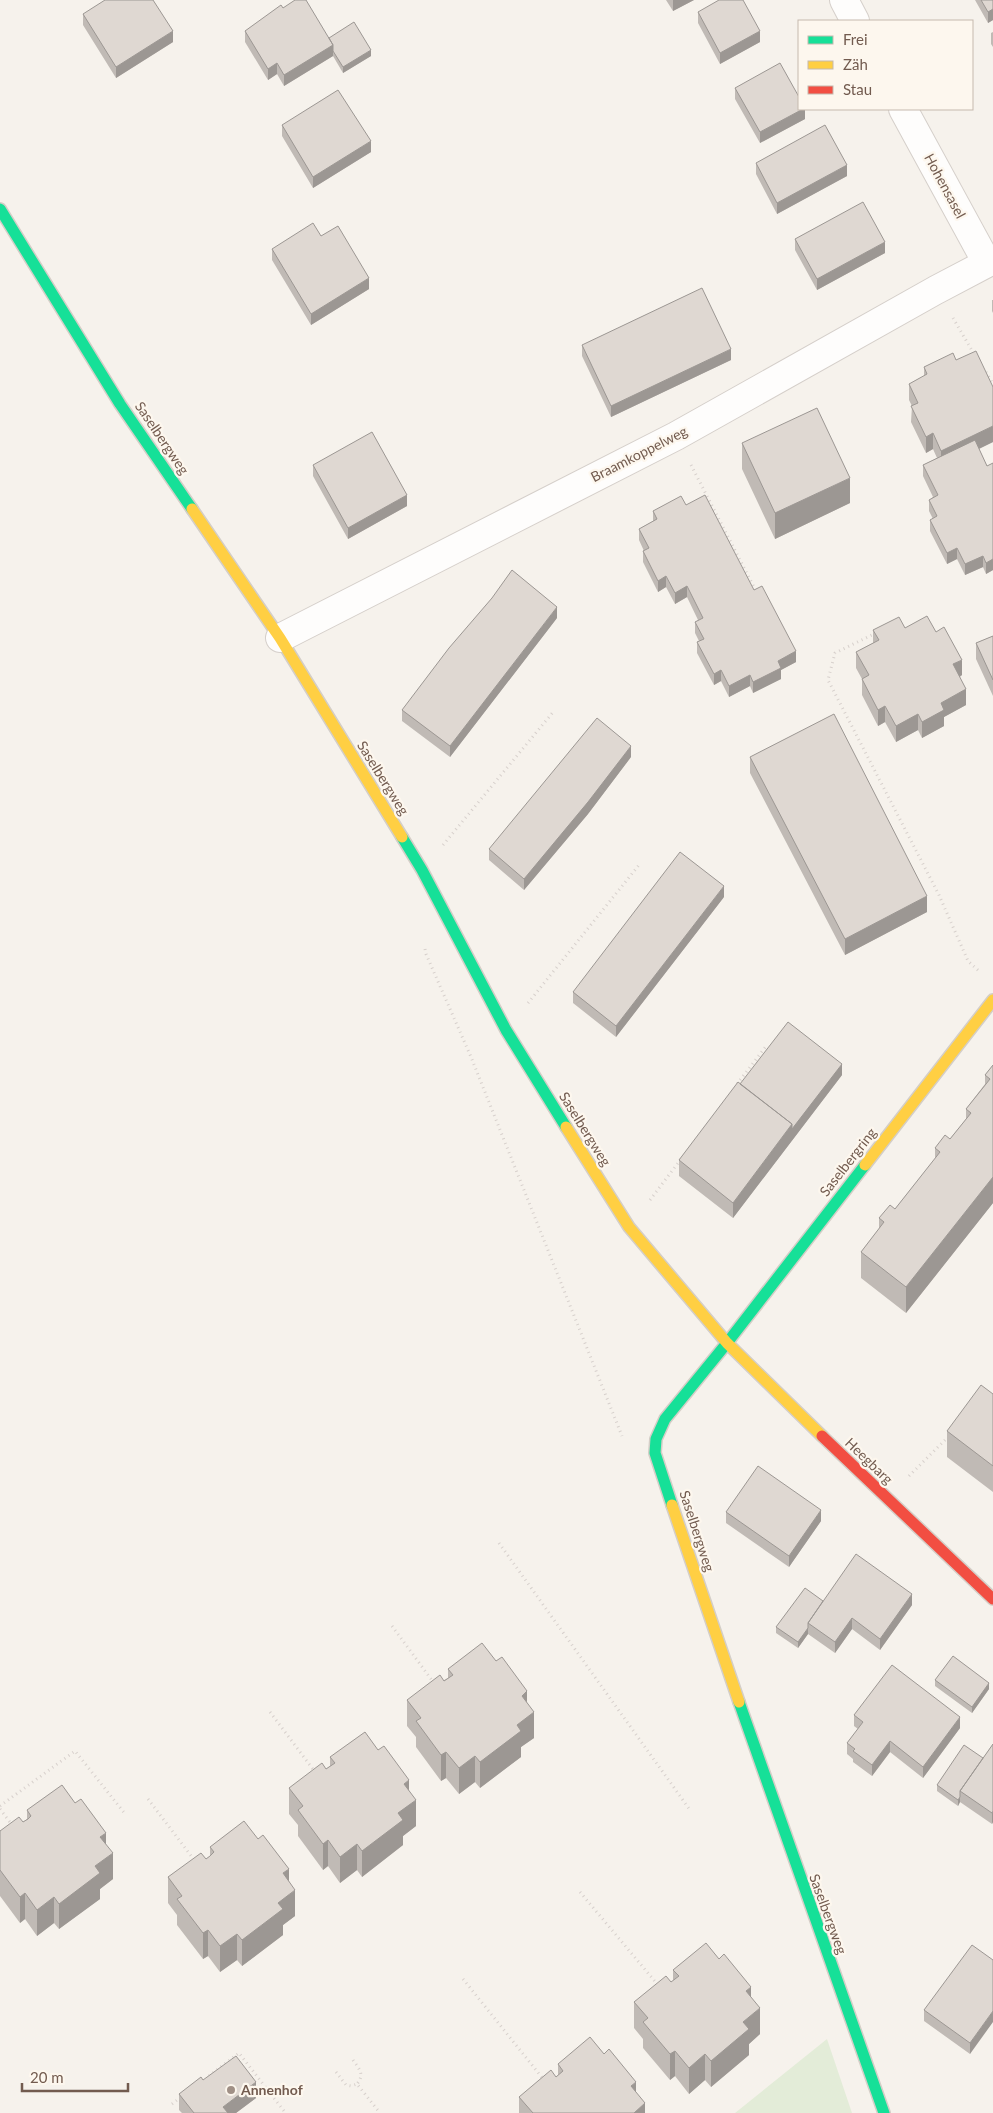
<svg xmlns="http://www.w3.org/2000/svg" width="993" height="2113" font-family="Lato,sans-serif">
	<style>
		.green { fill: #e3ecd8 }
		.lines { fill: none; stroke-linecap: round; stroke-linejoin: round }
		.street-casing { stroke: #d5cfca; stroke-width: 30 }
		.fast-casing { stroke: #d4cec7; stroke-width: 14 }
		.slow-casing { stroke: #d4cec7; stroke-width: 14 }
		.jam-casing { stroke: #d4cec7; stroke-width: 14 }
		.path { stroke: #d7d0cc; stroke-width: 3; stroke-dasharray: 1 4; stroke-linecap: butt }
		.street { stroke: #fefdfc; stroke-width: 28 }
		.fast { stroke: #16e098; stroke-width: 11 }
		.slow { stroke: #ffcf43; stroke-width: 11 }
		.jam { stroke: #f24e42; stroke-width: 11 }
		.wall { fill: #c0bab5 }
		.shaded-wall { fill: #9c9793 }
		.building { fill: #dfd8d2; stroke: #9c9793 }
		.poi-dot { fill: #a09086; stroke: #fdf7ee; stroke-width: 2 }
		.labels { text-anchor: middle; stroke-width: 4.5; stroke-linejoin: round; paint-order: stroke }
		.street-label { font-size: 14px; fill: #725b4f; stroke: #fdf7ee }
		.poi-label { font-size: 14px; font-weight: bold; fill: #725b4f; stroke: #fdf7ee; text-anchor: start }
	</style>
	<rect width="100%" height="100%" fill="#f6f2ec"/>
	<path class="green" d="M827,2039L852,2113H735Z"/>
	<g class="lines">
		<defs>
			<path id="street" d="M844,0L855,21
				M903,109L987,263
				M280,638L676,436L936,290L993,260"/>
			<path id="fast" d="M0,209L120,404L192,509
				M402,837L422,870L506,1030L566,1127
				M672,1505L655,1453L656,1439L665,1419L727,1343L865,1165
				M739,1702L884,2113"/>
			<path id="slow" d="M192,509L280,638L402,837
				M566,1127L629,1227L727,1343L822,1436
				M865,1165L993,1000
				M672,1505L739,1702"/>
			<path id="jam" d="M822,1436L993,1599"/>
		</defs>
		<use href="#street" class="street-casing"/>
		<use href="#fast" class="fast-casing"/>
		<use href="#slow" class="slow-casing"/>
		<use href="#jam" class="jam-casing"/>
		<path class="path" d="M953,318L974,354
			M986,372L993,384
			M691,465L757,593
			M876,633L835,653L828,680L939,895L968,961L980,972
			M443,845L554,711
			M425,949L426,954L471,1057L622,1436
			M528,1003L639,865
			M737,1084L767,1045
			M650,1200L681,1159
			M909,1476L949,1436
			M499,1543L690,1810
			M392,1626L434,1683
			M270,1712L315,1772
			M148,1799L195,1861
			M0,1806L75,1751L126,1815
			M0,1809L12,1825
			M580,1892L658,1985
			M463,1979L544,2080
			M353,2060C359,2069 365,2074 357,2084
			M336,2072L346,2085L351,2086L357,2084L380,2113
			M209,2076L239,2053L284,2111
			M172,2104L181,2097"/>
		<use href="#street" class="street"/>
		<use href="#fast" class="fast"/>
		<use href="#slow" class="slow"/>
		<use href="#jam" class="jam"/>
	</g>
	<path class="wall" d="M666,0H694L673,11Z
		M975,0H993V20L988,23Z
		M283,8L329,38L371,56L343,73L333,56L284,86L277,74L268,80L245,42V31Z
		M698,12L760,42L720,64L698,23Z
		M83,14L173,42L116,78L83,25Z
		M993,32V47L991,44V33Z
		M735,88L805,109V119L760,143L735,99Z
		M282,125L371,152L313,188L282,136Z
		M756,163L847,176L777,214L756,174Z
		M795,239L885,253L817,290L795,250Z
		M272,249L369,289L311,325L272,260Z
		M992,300H993V313L992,311Z
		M582,345L731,360L611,417L582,356Z
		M956,360L993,387V442L979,449L987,466L993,463V570L986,574L983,567L965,575L957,559L947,564L930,531V520L933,519L929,511V500L933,497L923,476V465L937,458L933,449L926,453L911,422L912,406L909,400V384L924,376V367Z
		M742,443L850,503L775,539L742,469Z
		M313,465L407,506L348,539L313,476Z
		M686,505L754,590L796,662L781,670V679L753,693L750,686L729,697L721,681L714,685L697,653V642L699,641L695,633V622L698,620L687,597L675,604L666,587L658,592L643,562V551H644L639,540V529L653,521V511Z
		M557,618L450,757L402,721V710Z
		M905,628L936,632L962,675L960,677L966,705L944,717V726L922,738L918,730L896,742L885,722L878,726L862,695V679L856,668V652L873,643V630Z
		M993,636V696L976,659V643Z
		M631,757L588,814L524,890L489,860V849Z
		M750,757L927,912L845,955L750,773Z
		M724,897L616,1037L573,1003V992Z
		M993,1065V1203L906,1313L861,1278V1252L879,1229V1218L895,1209L935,1159V1148L950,1139L966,1119V1109L985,1084V1075Z
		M842,1075L733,1218L679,1176V1160L740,1084Z
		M993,1394V1492L947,1457V1431Z
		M726,1512L821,1521L789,1567L726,1523Z
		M823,1601L912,1605L880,1650L852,1629L835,1653L808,1634L798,1648L776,1633V1627Z
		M448,1669L527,1703L534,1738L521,1747V1757L480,1788L475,1782L459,1794L446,1778L441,1781L416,1747V1737L407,1726V1700L448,1678Z
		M935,1680L989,1689L972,1713L935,1686Z
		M854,1715L960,1728L923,1778L890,1752L872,1776L853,1762V1759L847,1754V1743L858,1729L854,1726Z
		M993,1744V1822L992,1824L960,1802L958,1806L937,1791V1785L983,1758Z
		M330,1757L409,1791L416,1826L403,1836V1845L362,1877L357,1870L340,1883L328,1866L323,1870L298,1836V1825L289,1814V1788L326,1769L330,1766Z
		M27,1810L106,1844L113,1879L100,1889V1899L59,1929L54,1923L37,1936L25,1919L20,1923L0,1896V1831L23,1822L27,1819Z
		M210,1847L289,1881L295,1916L283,1925V1935L242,1966L237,1960L220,1972L208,1956L203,1959L177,1925V1915L168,1903V1877L206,1859L210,1856Z
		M993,1960L970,2054L924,2021V2010Z
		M673,1970L751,1997L760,2034L749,2044V2055L711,2087L705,2080L689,2094L675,2076L670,2080L643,2048V2039L634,2028V2002L671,1982L673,1981Z
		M558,2064L636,2092L645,2113H519V2097L556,2077L558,2075Z
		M203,2080L256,2098L236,2113H182L179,2110V2094Z"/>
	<path class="shaded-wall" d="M673,0H694L673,11Z
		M993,9V20L988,23V12Z
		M173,31V42L116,78V67Z
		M760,31V42L720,64V53Z
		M333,45V56L284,86V75Z
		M371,50V56L343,73V67Z
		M277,63V74L268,80V69Z
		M803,109H805V119L760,143V132Z
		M371,141V152L313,188V177Z
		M847,165V176L777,214V203Z
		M885,242V253L817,290V279Z
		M369,278V289L311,325V314Z
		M731,349V360L611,417V406Z
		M993,426V442L941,467V451Z
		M933,433V449L926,453V437Z
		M850,478V503L775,539V513Z
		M407,495V506L348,539V528Z
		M957,548V559L947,564V553Z
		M983,556V567L965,575V564Z
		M993,559V570L986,574V563Z
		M666,576V587L658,592V581Z
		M687,586V597L675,604V593Z
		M557,607V618L450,757V746Z
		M796,651V662L781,670V679L753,693V682L778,661Z
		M962,660V675L953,680V664Z
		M721,670V681L714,685V674Z
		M750,675V686L729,697V686Z
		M966,689V705L944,717V726L922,738V722L941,703Z
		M885,706V722L878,726V710Z
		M918,714V730L896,742V726Z
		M631,746V757L588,814L524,890V879Z
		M724,886V897L616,1037V1026Z
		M927,896V912L845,955V939Z
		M842,1064V1075L733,1218V1203L792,1124Z
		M993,1177V1203L906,1313V1287Z
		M821,1510V1521L789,1567V1556Z
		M912,1594V1605L880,1650V1639Z
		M852,1618V1629L835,1653V1642Z
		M808,1628V1634L798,1648V1642Z
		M989,1683V1689L972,1713V1707Z
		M527,1691V1717L534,1712V1738L521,1747V1757L480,1788V1762L517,1725L522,1696Z
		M960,1717V1728L923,1778V1767Z
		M890,1741V1752L872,1776V1765Z
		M446,1752V1778L441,1781V1755Z
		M475,1756V1782L459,1794V1768Z
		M409,1780V1805L416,1800V1826L403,1836V1845L362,1877V1851L398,1813L404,1784Z
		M960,1797V1802L958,1806V1800Z
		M993,1811V1822L992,1824V1813Z
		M106,1833V1859L100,1837Z
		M328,1840V1866L323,1870V1844Z
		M357,1844V1870L340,1883V1857Z
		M113,1853V1879L100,1889V1899L59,1929V1904L95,1866Z
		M289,1869V1895L295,1890V1916L283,1925V1935L242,1966V1940L278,1903L283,1873Z
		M25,1893V1919L20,1923V1897Z
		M54,1897V1923L37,1936V1910Z
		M208,1930V1956L203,1959V1933Z
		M237,1934V1960L220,1972V1946Z
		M751,1987V2012L746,1991Z
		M760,2008V2034L749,2044V2055L711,2087V2061L743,2022Z
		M993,2011V2022L970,2054V2043Z
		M675,2051V2076L670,2080V2054Z
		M705,2054V2080L689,2094V2068Z
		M256,2082V2098L236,2113H223V2107Z
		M636,2082V2107L631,2086Z
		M645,2103V2113H634Z"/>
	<path class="building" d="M105,0H153L173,31L116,67L83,14Z
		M295,0H306L333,45L284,75L277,63L268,69L245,31L281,5L283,8Z
		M719,0H743L760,31L720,53L698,12Z
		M981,0H993V9L988,12Z
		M354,22L371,50L343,67L333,51V45L329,38Z
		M780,63L799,97V109H803L760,132L735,88Z
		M338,90L371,141L313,177L282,125Z
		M825,125L847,165L777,203L756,163Z
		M863,202L885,242L817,279L795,239Z
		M313,223L321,236L338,226L369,278L311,314L272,249Z
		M702,288L731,349L611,406L582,345Z
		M976,351L993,387V426L941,451L933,433L926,437L911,406L918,403L909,384L927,374L924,367L953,353L956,360Z
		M817,408L850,478L775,513L742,443Z
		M372,432L407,495L348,528L313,465Z
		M975,440L987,466L993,463V559L986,563L983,556L965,564L957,548L947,553L930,520L937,516L929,500L938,495L923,465Z
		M705,495L754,590L762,586L796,651L778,661L781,668L753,682L750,675L729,686L721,670L714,674L697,642L704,639L695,622L703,618L687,586L675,593L666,576L658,581L643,551L649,548L639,529L657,519L653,511L681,496L686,505Z
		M512,570L557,607L450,746L402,710L449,648L492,598Z
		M927,616L936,632L944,627L962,660L953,664L966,689L941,703L944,710L922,722L918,714L896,726L885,706L878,710L862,679L869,675L856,652L879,640L873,630L899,617L905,628Z
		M993,636V680L976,643Z
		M834,714L927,896L845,939L750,757Z
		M597,718L631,746L588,802L524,879L489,849Z
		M680,852L724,886L616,1026L573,992Z
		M788,1022L842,1064L792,1129V1124L740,1084Z
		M993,1065V1177L906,1287L861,1252L884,1222L879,1218L890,1205L895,1209L940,1152L935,1148L945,1135L950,1139L971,1113L966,1109L990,1079L985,1075Z
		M738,1082L792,1124L733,1203L679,1160Z
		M981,1385L993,1394V1466L947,1431Z
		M758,1466L821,1510L789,1556L726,1512Z
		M856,1554L912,1594L880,1639L852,1618L835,1642L808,1623Z
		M805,1588L823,1601L808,1623V1628L798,1642L776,1627Z
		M482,1643L496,1661L502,1657L527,1691L522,1696L534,1712L517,1725L521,1731L480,1762L475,1756L459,1768L446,1752L441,1755L416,1721L421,1718L407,1700L440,1675L444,1681L453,1675L448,1669Z
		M953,1656L989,1683L972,1707L935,1680Z
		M892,1665L960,1717L923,1767L890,1741L872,1765L853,1751L855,1749L847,1743L863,1722L854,1715Z
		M365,1732L378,1750L384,1746L409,1780L404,1784L416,1800L398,1813L403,1820L362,1851L357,1844L340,1857L328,1840L323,1844L298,1810L303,1806L289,1788L322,1763L326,1769L335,1763L330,1757Z
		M993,1744V1811L992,1813L960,1791Z
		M964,1745L983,1758L960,1791V1797L958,1800L937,1785Z
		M62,1785L75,1803L81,1799L106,1833L100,1837L113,1853L95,1866L100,1873L59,1904L54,1897L37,1910L25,1893L20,1897L0,1870V1831L19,1817L23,1822L28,1819L31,1816L27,1810Z
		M244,1821L258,1839L263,1835L289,1869L283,1873L295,1890L278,1903L283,1909L242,1940L237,1934L220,1946L208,1930L203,1933L177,1899L182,1896L168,1877L201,1853L206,1859L210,1856L214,1852L210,1847Z
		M706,1943L719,1959L724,1954L751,1987L746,1991L760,2008L743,2022L749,2029L711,2061L705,2054L689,2068L675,2051L670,2054L643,2022L648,2018L634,2002L666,1976L671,1982L679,1976L673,1970Z
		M972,1945L993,1960V2011L970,2043L924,2010Z
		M590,2037L604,2054L609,2049L636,2082L631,2086L645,2103L634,2113H533L519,2097L551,2070L556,2077L563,2071L558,2064Z
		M236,2056L256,2082L223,2107L228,2113H194L179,2094L201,2077L203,2080Z"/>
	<circle class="poi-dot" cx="231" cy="2090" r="5"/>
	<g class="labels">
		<g class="street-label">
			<text transform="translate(945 186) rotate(62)" y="5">Hohensasel</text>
			<text transform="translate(162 438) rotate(56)" y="5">Saselbergweg</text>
			<text transform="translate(639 454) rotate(-27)" y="5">Braamkoppelweg</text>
			<text transform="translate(383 778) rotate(58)" y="5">Saselbergweg</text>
			<text transform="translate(585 1129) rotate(58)" y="5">Saselbergweg</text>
			<text transform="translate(848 1162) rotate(-52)" y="5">Saselbergring</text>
			<text transform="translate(869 1461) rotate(44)" y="5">Heegbarg</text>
			<text transform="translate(697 1531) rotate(72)" y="5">Saselbergweg</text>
			<text transform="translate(828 1914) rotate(70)" y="5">Saselbergweg</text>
		</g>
		<g class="poi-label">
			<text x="241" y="2095">Annenhof</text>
		</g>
	</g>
	<rect x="798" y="20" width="175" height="90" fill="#fdf7ee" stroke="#c5b9ae"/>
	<rect x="808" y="36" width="25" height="8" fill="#16e098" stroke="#c5b9ae"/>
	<text x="843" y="45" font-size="15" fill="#725b4f">Frei</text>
	<rect x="808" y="61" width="25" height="8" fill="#ffcf43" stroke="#c5b9ae"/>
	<text x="843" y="70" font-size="15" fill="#725b4f">Zäh</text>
	<rect x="808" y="86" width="25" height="8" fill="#f24e42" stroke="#c5b9ae"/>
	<text x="843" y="95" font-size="15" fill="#725b4f">Stau</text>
	<path d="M22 2083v8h106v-8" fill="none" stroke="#725b4f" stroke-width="2.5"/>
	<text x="30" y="2083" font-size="15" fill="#725b4f" stroke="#fdf7ee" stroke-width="4" paint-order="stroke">20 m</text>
</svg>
